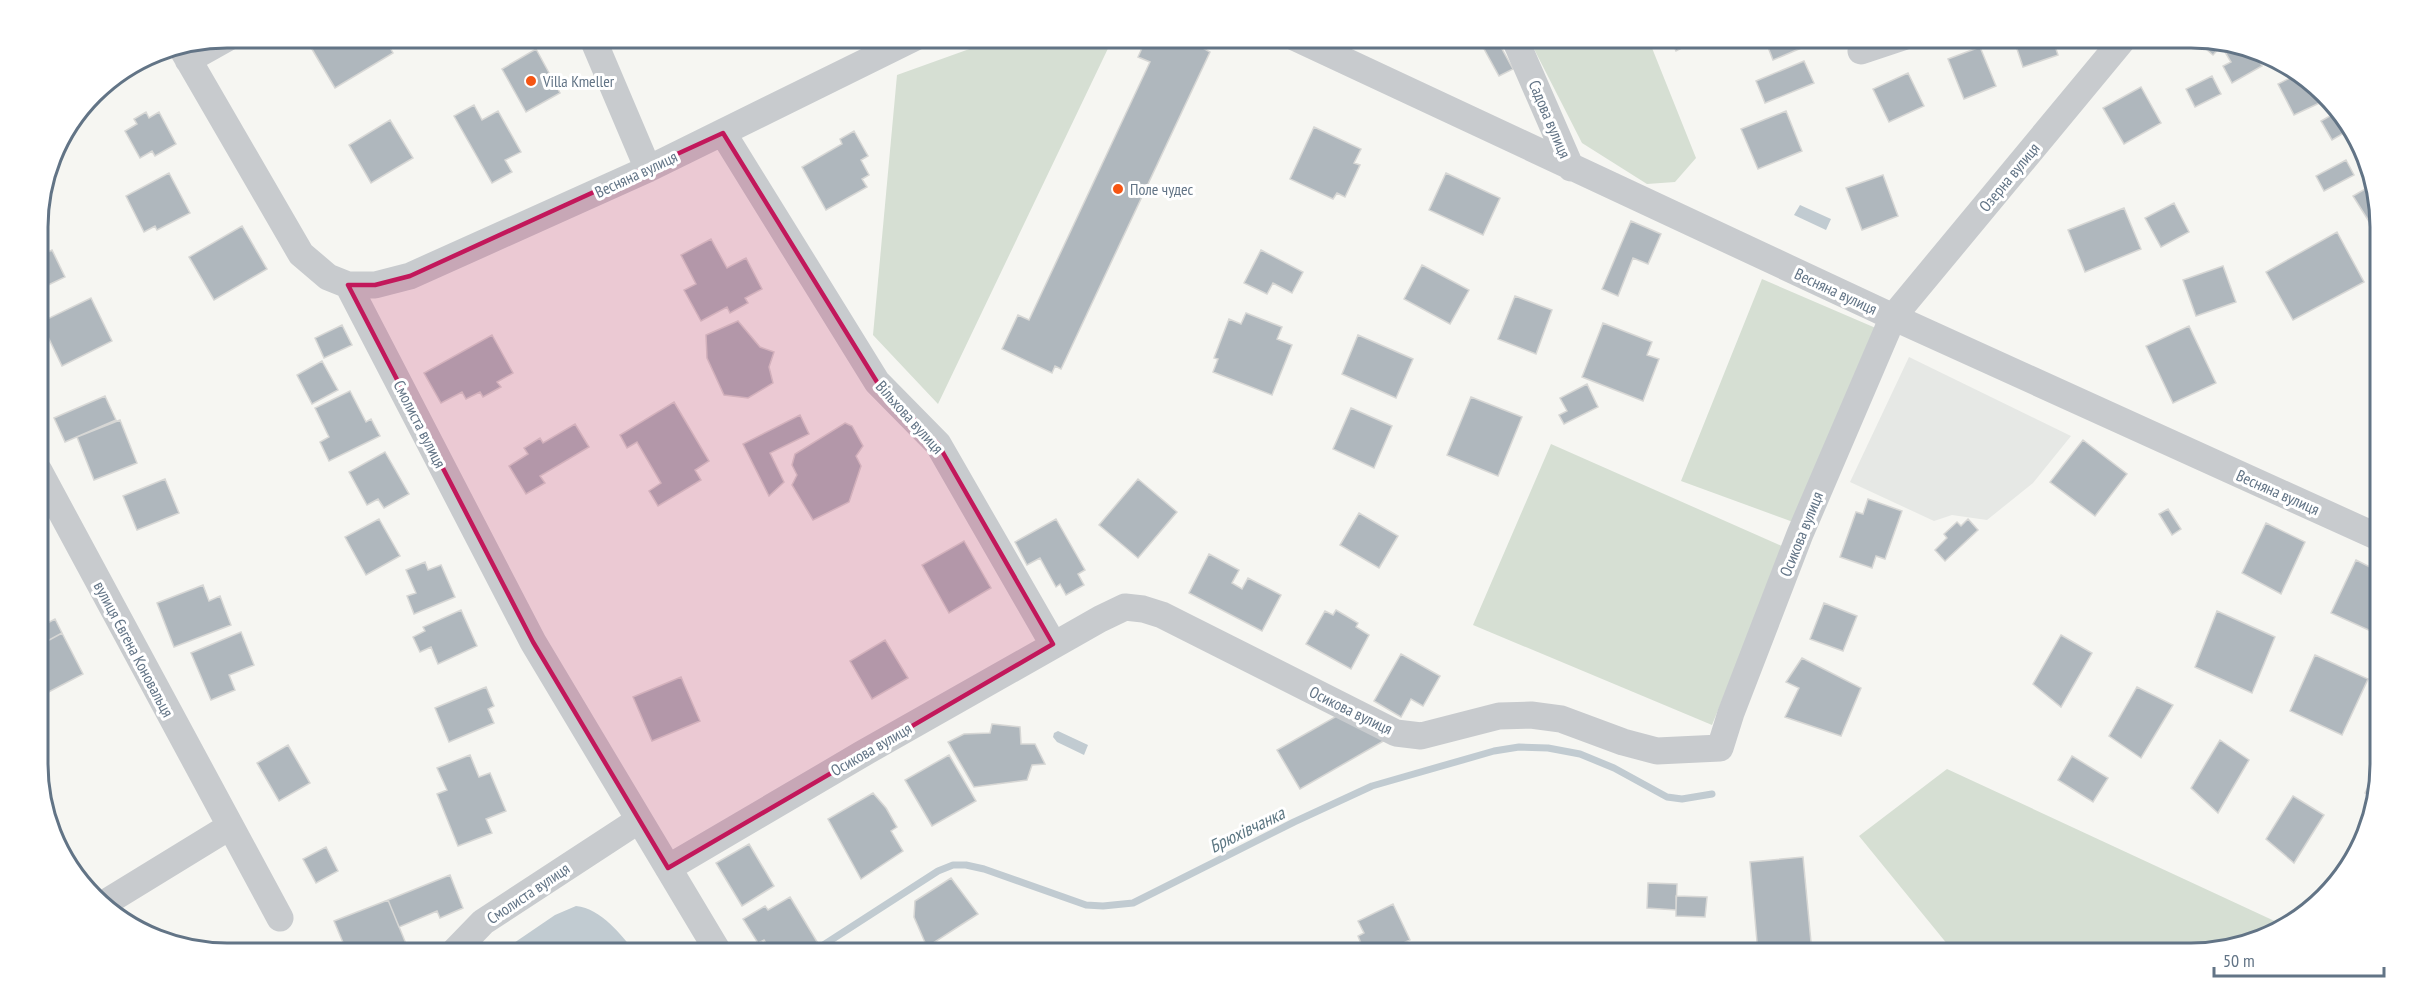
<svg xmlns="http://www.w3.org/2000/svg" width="2418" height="991" font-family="'PT Sans Narrow',sans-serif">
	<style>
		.built { fill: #e6e8e5 }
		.green { fill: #d6dfd3 }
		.water { fill: #c1cbd1 }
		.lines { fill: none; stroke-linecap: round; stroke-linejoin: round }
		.stream { stroke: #c1cbd1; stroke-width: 7 }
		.building { fill: #afb7bd; stroke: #d7d7d5; stroke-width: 1.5 }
		.minor { stroke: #c8cbce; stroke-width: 27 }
		.marked { fill: #c2185b; fill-opacity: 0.2; stroke: #c2185b; stroke-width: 4.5; stroke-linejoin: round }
		.poi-dot { fill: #f55513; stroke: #fff; stroke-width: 2 }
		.labels { text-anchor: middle; stroke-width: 6; stroke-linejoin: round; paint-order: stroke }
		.poi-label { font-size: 16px; fill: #627486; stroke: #fff; text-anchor: start }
		.street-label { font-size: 16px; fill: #627486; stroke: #fff }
		.water-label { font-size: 18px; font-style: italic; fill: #5d7783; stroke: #fff }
		.rim { fill: none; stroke: #627486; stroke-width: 3 }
	</style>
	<rect width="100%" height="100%" fill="#f6f6f2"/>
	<path class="built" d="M1909,357L2071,436L2033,483L1987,520L1952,515L1934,521L1850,482Z"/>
	<path class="green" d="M1000,38H1113L938,404L873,335L897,75Z
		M1555,38H1648L1696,158L1675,182L1647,184L1582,143L1533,47Z
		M1762,279L1878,329L1804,526L1681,481Z
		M1551,444L1784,547L1712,725L1473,625Z
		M1947,769L2281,924L2278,930L2252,943L2203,953H1945L1948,945L1859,836Z"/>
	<path class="water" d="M1800,205L1831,219L1826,230L1794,215Z
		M1058,731L1088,745L1084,755L1057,742L1053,737L1054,733Z
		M576,906C602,909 620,934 636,953H499L555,915Z"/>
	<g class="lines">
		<path class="stream" d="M811,953L938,871L953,865H966L984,869L1086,905L1103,906L1133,903L1294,822L1372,786L1494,751L1519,747L1548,748L1580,754L1614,768L1667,797L1682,799L1712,794"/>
	</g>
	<path class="building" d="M308,37H384L393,53L335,88L306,39Z
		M1147,37H1184L1210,52L1061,369L1055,366L1052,373L1002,349L1018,315L1029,320L1150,62L1138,57Z
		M1670,37H1702L1676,51Z
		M1764,37H1811L1813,43L1773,60Z
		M2013,37H2052L2058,55L2023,67Z
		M2193,38L2224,43L2213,55Z
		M1497,40L1513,69L1499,76L1483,47Z
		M2238,45L2252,48L2262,66L2232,83L2223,66L2231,62L2225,52Z
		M1980,47L1996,86L1964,99L1948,59Z
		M536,49L560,93L526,112L502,69Z
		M1804,61L1814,83L1765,103L1756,81Z
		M1908,73L1924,106L1889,122L1873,89Z
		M2300,73L2328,99L2294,115L2278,84Z
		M2212,76L2221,94L2195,107L2186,89Z
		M2141,87L2161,123L2124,144L2103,108Z
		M474,105L482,120L498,111L521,152L505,160L512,172L492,183L454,116Z
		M2340,110L2349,130L2332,140L2321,121Z
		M1786,111L1802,151L1758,169L1741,129Z
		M146,112L149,118L159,112L176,144L155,156L152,151L140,158L125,131L137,124L134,119Z
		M390,120L413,158L371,183L349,145Z
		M1314,127L1361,149L1354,163L1360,165L1345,197L1337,193L1333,199L1290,179Z
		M854,131L868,156L861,160L869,175L862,179L867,187L826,210L802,167L842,144L840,139Z
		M2346,160L2354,175L2324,191L2316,176Z
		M169,173L190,213L157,230L155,226L144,232L126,196Z
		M1446,173L1500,198L1483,235L1429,210Z
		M1883,175L1898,216L1862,230L1846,188Z
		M2372,185L2379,202V229L2375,231L2353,196Z
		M2174,203L2189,232L2161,247L2145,218Z
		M2124,208L2141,249L2085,272L2068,230Z
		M1631,221L1661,234L1648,264L1633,258L1618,296L1602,289Z
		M242,226L267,269L214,300L189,257Z
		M2337,232L2364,282L2293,320L2266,272Z
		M38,238L46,253L52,250L65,277L42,288L38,282Z
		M711,239L727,268L746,258L762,289L745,298L748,303L730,313L727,307L701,321L684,290L696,284L681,255Z
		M1261,250L1303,272L1292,293L1273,283L1267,294L1244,283Z
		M1422,265L1469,290L1450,324L1404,299Z
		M2223,266L2236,302L2196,316L2183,280Z
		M1515,296L1552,310L1536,354L1498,339Z
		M91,298L112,341L62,366L41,322Z
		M1246,313L1282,327L1277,339L1292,345L1272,395L1213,372L1218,359L1214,358L1229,319L1241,324Z
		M738,321L760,347L774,352L769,367L773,383L748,398L724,395L707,358L706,335Z
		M1603,323L1652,342L1647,355L1659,359L1643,401L1582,377Z
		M342,325L352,345L324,358L315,338Z
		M2189,326L2216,383L2173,403L2146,346Z
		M492,335L513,373L497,382L501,387L483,397L480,392L466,399L462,392L441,403L424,373Z
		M1358,335L1413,359L1396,398L1342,374Z
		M322,361L338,390L312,404L297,375Z
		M1587,384L1598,407L1564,424L1559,415L1567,411L1560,398Z
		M350,391L366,422L371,419L380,436L329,461L320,442L329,437L315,408Z
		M105,396L116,420L65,442L54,418Z
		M1471,397L1522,417L1498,476L1447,455Z
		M674,402L709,461L695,470L701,480L658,506L649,491L661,483L637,442L627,448L620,435Z
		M1351,408L1392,426L1374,468L1333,449Z
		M800,415L809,434L770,453L784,482L769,496L743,444Z
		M120,420L137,463L94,480L77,437Z
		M845,423L852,426L863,446L856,456L861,466L849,502L813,520L792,485L797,475L792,465L795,454Z
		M575,424L589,447L540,476L545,483L526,494L509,466L528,454L524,448L540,438L543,443Z
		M2083,440L2127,474L2095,516L2050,482Z
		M385,452L409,494L384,508L378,499L367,505L349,472Z
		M165,479L179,513L137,530L123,496Z
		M1138,479L1177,512L1138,558L1099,525Z
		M1868,499L1902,511L1885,559L1876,556L1872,568L1840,557L1856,512L1863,514Z
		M2168,509L2181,529L2172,535L2159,514Z
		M1359,513L1398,536L1379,568L1340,545Z
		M379,519L400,556L366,575L345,537Z
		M1056,519L1085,570L1078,574L1084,585L1066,595L1060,584L1056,587L1040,558L1027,565L1015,542Z
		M1968,519L1978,530L1945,561L1935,550L1947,538L1944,534L1957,522L1961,526Z
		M2266,523L2305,542L2281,594L2242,573Z
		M964,541L991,588L949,613L922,565Z
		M1209,554L1239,570L1232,583L1242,589L1248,578L1281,595L1262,631L1189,593Z
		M2356,560L2380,572V615L2373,632L2331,613Z
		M425,562L428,570L441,565L455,597L414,614L407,596L416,593L406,570Z
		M203,585L209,601L220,596L231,625L174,647L157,603Z
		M1824,603L1857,616L1843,651L1810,639Z
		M461,610L477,646L438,664L431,647L420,652L413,637L425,631L423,627Z
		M1336,610L1358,623L1356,627L1369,635L1351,669L1306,644L1325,611L1333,615Z
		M2217,611L2275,637L2252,693L2195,667Z
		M55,619L62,633L40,645V627Z
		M241,632L254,665L229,675L235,690L211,700L191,653Z
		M62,633L83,674L41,696L40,645Z
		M2061,635L2092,653L2061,707L2033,684Z
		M885,640L908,678L872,699L850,661Z
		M1401,654L1440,676L1423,706L1411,699L1401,717L1374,701Z
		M2315,655L2368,679L2342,735L2290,711Z
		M1802,658L1861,688L1841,736L1785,717L1799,688L1786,682Z
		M681,677L700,721L652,741L633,697Z
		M486,687L494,706L488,709L494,723L449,742L435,708Z
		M2137,687L2173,705L2141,758L2109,736Z
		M1342,713L1387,739L1300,789L1277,750Z
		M992,724L1020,727L1021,744H1035L1045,764L1032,765L1027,780L974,787L948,742L964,734L990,733Z
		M2220,740L2249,760L2218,813L2191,788Z
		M288,745L310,783L279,801L257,763Z
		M470,755L479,777L490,773L506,811L486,819L492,833L458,846L437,794L447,790L437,768Z
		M949,755L976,801L932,826L905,780Z
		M2072,756L2108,778L2093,802L2058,780Z
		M2380,763V764L2375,798L2365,793Z
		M873,793L886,808L897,827L891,831L903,851L861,879L828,819Z
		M2293,796L2324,815L2294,863L2266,839Z
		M749,844L774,886L742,906L716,863Z
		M326,847L338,871L316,883L303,859Z
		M1803,857L1812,953H1758L1750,862Z
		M450,875L463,908L440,918L437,911L399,927L388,900Z
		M951,878L978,914L927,947L914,917L915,901Z
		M1648,883L1677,884L1676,910L1647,908Z
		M1676,896L1707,897L1705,917L1676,916Z
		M790,897L819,945L804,953H772L764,940L758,943L743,919L765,906L768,910Z
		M388,900L409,951L404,953H354L352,950L347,952L334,921Z
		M1393,904L1410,940L1382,953H1365L1358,936L1364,933L1358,921Z
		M986,946L991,953H975Z"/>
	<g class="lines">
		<path class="minor" d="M592,37L648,169
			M1294,37L1893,317L2380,538
			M1514,37L1571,168
			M181,47L301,254L328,277L348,285L533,642L719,953
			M1861,51L1903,37
			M188,60L229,37
			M723,133L877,382L938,444L1053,644
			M348,285H375L410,276L648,169L916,37
			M39,471L280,918
			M668,868L862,754L1100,619L1125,607L1143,609L1162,615L1396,733L1421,736L1499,716L1531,715L1561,719L1623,742L1657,751L1720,748L1731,713L1800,534L1893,317L2125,37
			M105,903L229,827
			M453,953L483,922L639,820"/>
	</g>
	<path class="marked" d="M723,133L877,382L938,444L1053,644L668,868L533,642L348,285H375L410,276Z"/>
	<g class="poi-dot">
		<circle cx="531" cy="81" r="6"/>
		<circle cx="1118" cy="189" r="6"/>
	</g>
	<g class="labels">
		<g class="poi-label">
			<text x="543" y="87">Villa Kmeller</text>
			<text x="1130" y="195">Поле чудес</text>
		</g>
		<g class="street-label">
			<text transform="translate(1550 119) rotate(67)" y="6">Садова вулиця</text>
			<text transform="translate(636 174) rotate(-25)" y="6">Весняна вулиця</text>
			<text transform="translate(2009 177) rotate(-50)" y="6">Озерна вулиця</text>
			<text transform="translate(1836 291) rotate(25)" y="6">Весняна вулиця</text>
			<text transform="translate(910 417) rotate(48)" y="6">Вільхова вулиця</text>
			<text transform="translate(420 424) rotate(63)" y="6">Смолиста вулиця</text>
			<text transform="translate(2278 492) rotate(24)" y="6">Весняна вулиця</text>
			<text transform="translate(1801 534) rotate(-68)" y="6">Осикова вулиця</text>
			<text transform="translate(134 649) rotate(62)" y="6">вулиця Євгена Коновальця</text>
			<text transform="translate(1351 710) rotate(26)" y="6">Осикова вулиця</text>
			<text transform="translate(871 749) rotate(-30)" y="6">Осикова вулиця</text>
			<text transform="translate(528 893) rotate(-34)" y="6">Смолиста вулиця</text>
		</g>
		<g class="water-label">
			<text transform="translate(1247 830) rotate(-26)" y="6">Брюхівчанка</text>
		</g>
	</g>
	<path d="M0 0H2418V991H0ZM227 48H2191A179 179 0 0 1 2370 227V764A179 179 0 0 1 2191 943H227A179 179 0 0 1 48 764V227A179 179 0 0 1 227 48Z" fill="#fff" fill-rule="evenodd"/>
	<path class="rim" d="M227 48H2191A179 179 0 0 1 2370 227V764A179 179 0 0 1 2191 943H227A179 179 0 0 1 48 764V227A179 179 0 0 1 227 48Z"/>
	<path d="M2214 967v9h170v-9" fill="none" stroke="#627486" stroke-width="3"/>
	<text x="2223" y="967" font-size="18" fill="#627486" stroke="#ffffff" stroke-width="4.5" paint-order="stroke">50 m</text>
</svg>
